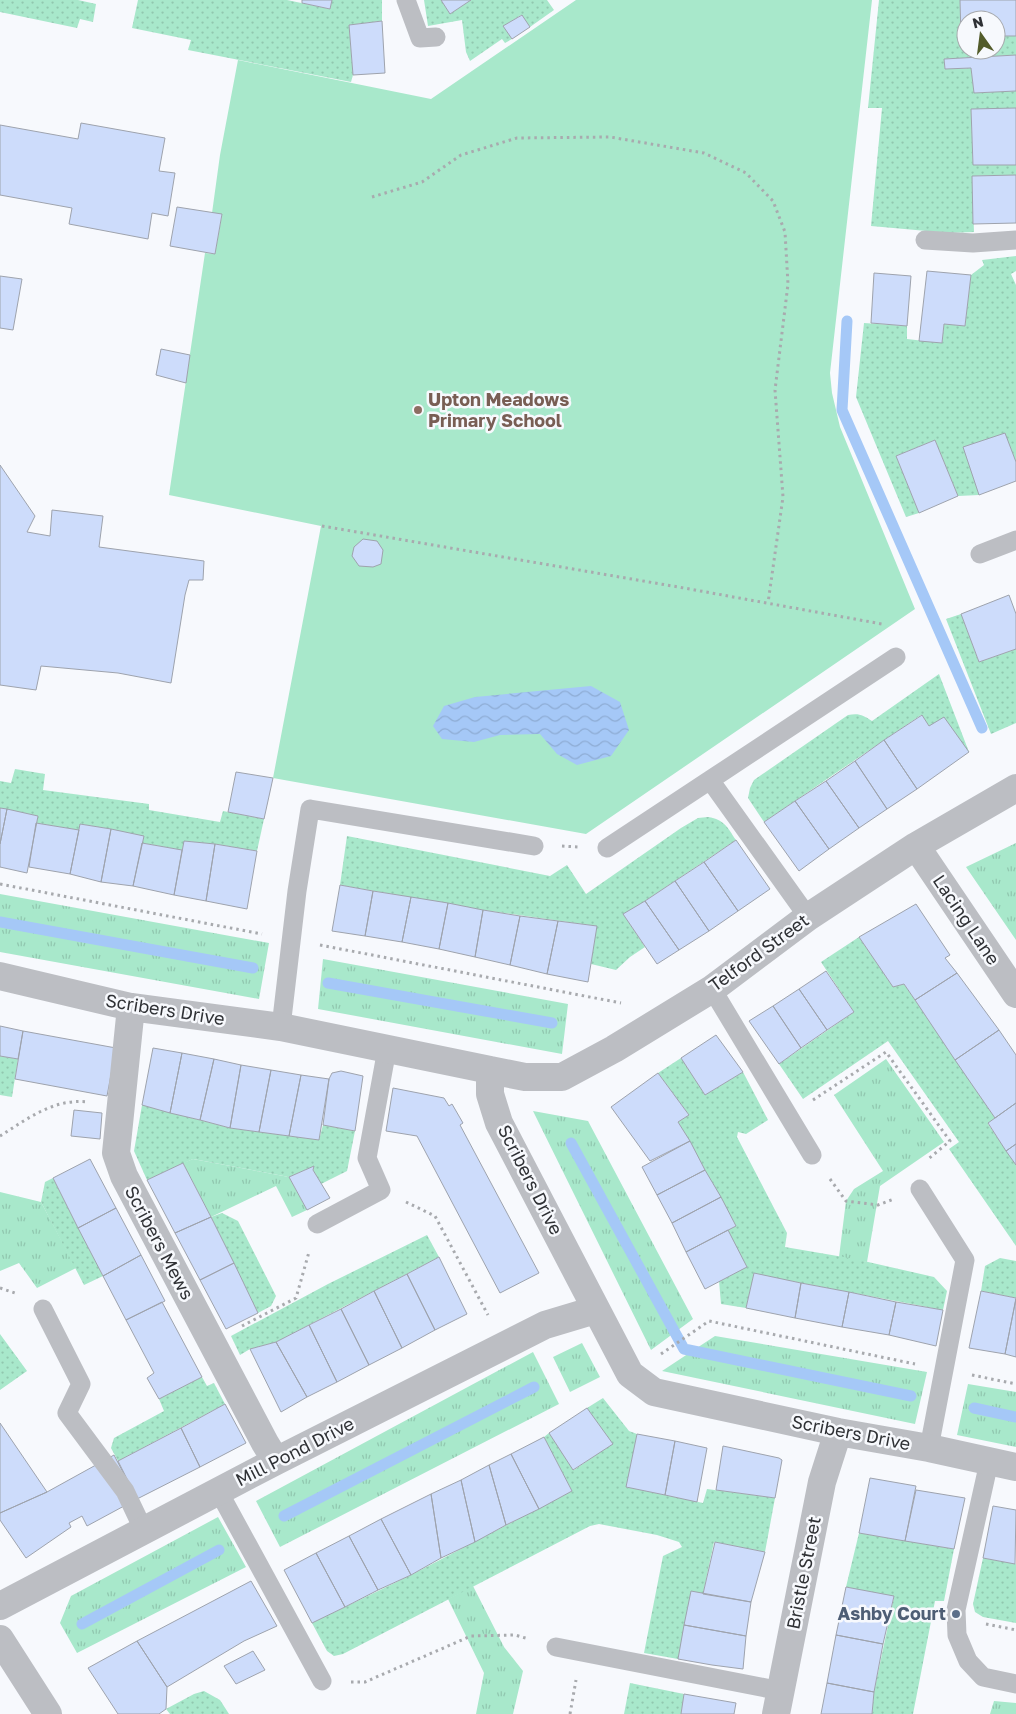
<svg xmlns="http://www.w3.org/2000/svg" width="1016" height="1714" font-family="'Golos Text',sans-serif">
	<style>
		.grass { fill: url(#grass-tufts) }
		.park { fill: #a8e8cb }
		.garden { fill: url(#garden-dots) }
		.water { fill: url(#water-waves) }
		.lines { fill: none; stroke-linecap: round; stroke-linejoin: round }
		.stream { stroke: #a5c8f7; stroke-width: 11 }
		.building { fill: #cddcfb; stroke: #9ea3ad }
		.path { stroke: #a8aaae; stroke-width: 3; stroke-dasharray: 2.5 4; stroke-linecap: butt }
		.service { stroke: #bcbec3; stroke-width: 19 }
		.minor { stroke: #bcbec3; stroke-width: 28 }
		.education-dot { fill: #8d6e63; stroke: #f7f9fd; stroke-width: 2 }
		.service-dot { fill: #5c6f8a; stroke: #f7f9fd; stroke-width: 2 }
		.labels { text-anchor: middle; stroke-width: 5; stroke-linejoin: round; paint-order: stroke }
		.education-label { font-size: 18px; font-weight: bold; fill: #785e54; stroke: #f7f9fd; text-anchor: start }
		.street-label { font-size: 18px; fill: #2f3135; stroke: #f7f9fd }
		.service-label { font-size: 18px; font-weight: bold; fill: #4e5e75; stroke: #f7f9fd; text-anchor: end }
	</style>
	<defs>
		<pattern id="grass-tufts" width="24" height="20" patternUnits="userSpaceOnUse" patternTransform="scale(1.25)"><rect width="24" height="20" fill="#a8e8cb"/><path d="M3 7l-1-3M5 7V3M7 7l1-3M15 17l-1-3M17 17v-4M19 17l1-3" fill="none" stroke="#91c7af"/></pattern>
		<pattern id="garden-dots" width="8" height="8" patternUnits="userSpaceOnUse" patternTransform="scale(1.25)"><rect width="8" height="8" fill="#a8e8cb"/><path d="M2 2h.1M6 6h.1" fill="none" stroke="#91c7af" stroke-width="1.8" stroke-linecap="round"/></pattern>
		<pattern id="water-waves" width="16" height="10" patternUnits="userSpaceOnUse" patternTransform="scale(1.25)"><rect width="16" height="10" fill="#a5c8f7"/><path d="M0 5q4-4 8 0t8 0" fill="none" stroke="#8eacd4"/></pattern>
	</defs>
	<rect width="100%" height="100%" fill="#f7f9fd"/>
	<path class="grass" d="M1016,843V940L966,867Z
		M0,894L269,943L259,999L0,952Z
		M323,959L568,1004L562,1054L318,1009Z
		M886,1059L944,1142L880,1186L867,1262L839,1257L846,1201L854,1189L883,1171L834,1095Z
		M533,1111L588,1121L693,1319L651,1350Z
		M193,1159L289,1177L307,1210L292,1217L276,1186L211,1217L183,1163Z
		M0,1192L41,1202L76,1268L37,1288L19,1263L0,1271Z
		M715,1336L927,1372L915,1424L662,1371Z
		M582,1343L600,1377L570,1392L553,1357Z
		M533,1352L559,1404L280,1547L256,1501Z
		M968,1384L1016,1392V1447L957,1435Z
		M218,1517L246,1567L77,1653L60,1623L71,1596Z
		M473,1586L504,1647L523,1671L513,1714H476L484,1673L448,1599Z
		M994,1701L1016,1703V1714H990Z"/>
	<path class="park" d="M576,0H872L830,373L832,393L840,427L915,609L586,834L273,778L321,526L169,495L205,253L215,254L222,215L212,213L220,155L238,60L431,99Z"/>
	<path class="garden" d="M0,0H78L96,4L93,22L80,19L77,28L0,12Z
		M138,0H287L330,9L332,0H382V21L349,25L353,75L351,82L188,50L191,40L132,28Z
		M424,0H441L451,13L471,0H547L554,10L530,27L521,15L504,26L512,39L505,43L502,39L470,61L466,52L462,20L428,26Z
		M879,0H960L961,37H966V50H996V36H1016V55L944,59L945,69L971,68L974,93L1016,91V108L971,110L973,165H1016V175L972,176L974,232L949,233L871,226L882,108H868Z
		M1016,256V271L1011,274L1016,285V462L1004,434L979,495L958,496L935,440L896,456L919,513L906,517L856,397L864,323L907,326V339L942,343L944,324L965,326L971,275L984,265L982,260Z
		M961,614L979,662L1016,649V723L991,734L946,619Z
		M939,674L969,752L929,726L921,715L764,822L748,798L750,788L754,780L848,715C859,713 863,715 872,721Z
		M15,769L45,774L43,790L149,804V810L220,822L223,811L264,819L257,851L215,844L185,841L182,850L142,843L111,829L80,824L79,830L36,823L38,816L0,808V781L11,783Z
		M708,817C725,820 727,827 736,840L624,915L645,947L630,957L616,970L591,964L596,926L483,910L340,885L347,836L550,876L567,865L586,894L681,828L698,818Z
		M859,937L893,987L904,984L995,1118L988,1124L1016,1165V1246L949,1149L959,1142L888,1041L803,1099L779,1064L854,1012L821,962Z
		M0,1056L18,1059L12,1097L0,1095Z
		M681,1058L705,1095L743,1072L768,1120L746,1134L738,1132L737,1137L787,1233L785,1247L855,1259L934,1277L947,1291L943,1310L754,1274L746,1308L721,1304L719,1281L728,1230L736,1226L678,1122L689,1115L658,1073Z
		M142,1105L230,1128L319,1140L323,1125L355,1131L347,1171L321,1184L313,1170L314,1166L289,1177L193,1159L147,1180L134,1151Z
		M53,1178L103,1276L84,1285L41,1202L45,1182Z
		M222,1213L238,1221L276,1296L271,1306L258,1313L211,1217Z
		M427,1235L439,1257L276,1342L250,1349L240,1355L231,1336L328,1284Z
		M1000,1258L1016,1261V1298L981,1291L985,1266Z
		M0,1334L27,1371L0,1390Z
		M202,1377L207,1386L214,1383L225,1404L118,1461L111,1448L114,1438L164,1411L159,1399Z
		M603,1398L629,1431L637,1434L627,1487L703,1503L707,1489L775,1498L765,1552L714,1542L703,1594L678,1659L644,1653L663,1556L682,1547L679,1542L657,1535L599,1524L590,1526L343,1654L334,1656L327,1651L312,1623L411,1575L572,1491L544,1437L549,1433L574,1470L612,1444L587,1408Z
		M859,1533L954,1549L944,1601H935L913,1714H872L874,1692L894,1597L846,1587Z
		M983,1558L1016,1564V1623L983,1617L975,1612L973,1604Z
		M630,1683L684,1694L681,1714H624Z
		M204,1691L220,1700L229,1714H170L166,1709L194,1694Z"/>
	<path class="water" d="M591,686L620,702L629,730L611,756L577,765L557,754L540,734L500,735L474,742L442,739L433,726L444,706L475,697Z"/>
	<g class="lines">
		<path class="stream" d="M847,321L842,410L982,728
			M0,922L253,968
			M328,983L552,1023
			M571,1143L684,1349L911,1396
			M974,1408L1016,1417
			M284,1516L534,1387
			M82,1624L219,1550"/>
	</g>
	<path class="building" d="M302,0H332L330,9L302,3Z
		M441,0H471L450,14Z
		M960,0H1016V36H996V20H966V37L961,38Z
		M522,15L530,27L512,39L503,26Z
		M382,21L385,73L353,75L349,25Z
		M1016,55V91L974,93L971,68L945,69L944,59Z
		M1016,108V165H973L971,109Z
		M81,123L165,138L159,171L175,173L168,216L152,213L148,239L69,224L72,208L0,195V125L78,139Z
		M1016,175V223L973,224L972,176Z
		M177,207L222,214L215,254L170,246Z
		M927,271L971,275L965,326L944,324L942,343L919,341Z
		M874,273L911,276L907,326L871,323Z
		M0,276L22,279L13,330L0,328Z
		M161,349L190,355L186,383L156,375Z
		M1005,433L1016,462V481L979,495L963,447Z
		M935,440L958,496L919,513L896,456Z
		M0,465L35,516L27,532L50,536L52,510L103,516L99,547L204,561L203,580H189L185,595L171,683L118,673L41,666L36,690L0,685Z
		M363,539L377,541L383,550L381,564L373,567L359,566L352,556L354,547Z
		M1009,595L1016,614V649L979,662L961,614Z
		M922,715L929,726L944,717L969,752L917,789L884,740Z
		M884,740L917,789L887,809L855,761Z
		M855,761L887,809L859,828L826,781Z
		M236,772L273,778L264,819L228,812Z
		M826,781L859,828L829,849L795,801Z
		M795,801L829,849L799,871L764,822Z
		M0,808L7,809L0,844Z
		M7,809L38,816L27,873L0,867V844Z
		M36,823L79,830L70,874L29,867Z
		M80,824L111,829L101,882L70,874Z
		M111,829L144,836L133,886L101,882Z
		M736,840L770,889L738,911L704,862Z
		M184,841L215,844L206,901L174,895Z
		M142,843L182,850L174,895L133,886Z
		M215,844L257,851L247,909L206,901Z
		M704,862L738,911L709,931L675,881Z
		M675,881L709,931L679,950L645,901Z
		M340,885L373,891L365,936L332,931Z
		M373,891L411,897L402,942L365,936Z
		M411,897L448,903L439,949L402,942Z
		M645,901L679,950L657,964L623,914Z
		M448,903L483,910L475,957L439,949Z
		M916,904L950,955L945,958L957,973L915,1000L904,984L893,987L859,937Z
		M483,910L520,916L510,965L475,957Z
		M520,916L558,921L547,974L510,965Z
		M558,921L597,926L588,982L547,974Z
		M826,971L854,1012L827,1030L799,989Z
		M957,973L999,1030L955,1060L915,1000Z
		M799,989L827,1030L801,1048L773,1006Z
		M773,1006L801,1048L779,1064L749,1021Z
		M0,1026L23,1031L18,1059L0,1056Z
		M999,1030L1016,1055V1103L995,1118L955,1060Z
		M23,1031L116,1048L107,1096L15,1079Z
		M716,1035L743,1072L705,1095L681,1058Z
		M153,1048L182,1053L170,1113L142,1105Z
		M182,1053L214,1059L200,1120L170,1113Z
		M214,1059L241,1065L230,1128L200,1120Z
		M241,1065L271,1070L259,1132L230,1128Z
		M271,1070L301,1075L289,1136L259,1132Z
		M341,1071L363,1076L355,1131L323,1125L329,1079L332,1073Z
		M658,1073L689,1115L678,1122L690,1141L650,1161L611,1107Z
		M301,1075L329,1079L319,1140L289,1136Z
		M393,1088L444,1098L449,1106L452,1104L463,1123L460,1125L539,1273L500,1293L417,1136L386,1131Z
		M1016,1103V1144L1006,1151L988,1123Z
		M74,1110L102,1113L100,1139L71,1136Z
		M690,1141L705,1170L657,1195L642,1167Z
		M1016,1144V1165L1006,1151Z
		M90,1159L116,1208L78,1228L53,1178Z
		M183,1163L211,1217L175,1233L147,1180Z
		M314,1166L313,1170L330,1198L307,1210L289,1177Z
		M705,1170L721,1197L672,1223L657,1195Z
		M721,1197L736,1226L686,1252L672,1223Z
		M116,1208L141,1255L103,1276L78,1228Z
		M211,1217L234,1263L200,1280L175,1233Z
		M728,1230L747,1267L705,1289L686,1252Z
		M141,1255L165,1301L126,1320L103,1276Z
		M439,1257L467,1314L435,1330L407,1274Z
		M234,1263L258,1313L226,1329L200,1280Z
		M754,1273L801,1283L795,1318L746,1308Z
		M407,1274L435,1330L402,1348L374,1291Z
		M801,1283L849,1292L842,1327L795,1318Z
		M374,1291L402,1348L369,1365L341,1309Z
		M981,1291L1016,1298L1005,1354L969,1348Z
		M849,1292L896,1302L889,1335L842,1327Z
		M1016,1299V1357L1005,1354Z
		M162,1302L202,1377L159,1399L147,1378L154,1373L126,1320Z
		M896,1302L943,1310L936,1346L889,1335Z
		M341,1309L369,1365L337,1382L309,1325Z
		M309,1325L337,1382L307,1397L276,1342Z
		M276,1342L307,1397L281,1412L250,1349Z
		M225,1404L246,1443L200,1467L181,1428Z
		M587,1408L613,1444L573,1470L549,1433Z
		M0,1423L47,1492L0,1513Z
		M181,1428L200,1467L137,1499L118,1461Z
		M637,1434L675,1441L665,1495L626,1487Z
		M544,1437L572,1491L539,1509L511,1454Z
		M675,1441L707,1448L697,1502L665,1495Z
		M723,1446L779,1458L782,1460L775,1498L716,1490Z
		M511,1454L539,1509L506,1525L489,1465Z
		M114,1455L137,1499L87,1526L82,1516L69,1523L71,1527L26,1558L0,1520V1513L47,1492Z
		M489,1465L506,1525L475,1542L461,1480Z
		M870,1478L916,1486L905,1541L859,1533Z
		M461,1480L475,1542L441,1558L431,1494Z
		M916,1490L965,1498L954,1549L905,1541Z
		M431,1494L441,1558L411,1575L381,1519Z
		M993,1506L1016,1510L1015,1564L983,1558Z
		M381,1519L411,1575L378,1590L349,1536Z
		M349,1536L378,1590L345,1607L316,1553Z
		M715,1542L765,1552L751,1602L703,1594Z
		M316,1553L345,1607L312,1623L284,1570Z
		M251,1581L277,1626L244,1641L167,1687L137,1641Z
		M846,1587L894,1596L883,1644L836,1635Z
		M691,1591L751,1602L746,1636L684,1625Z
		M684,1625L746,1636L743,1669L712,1665L678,1659Z
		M836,1635L883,1644L874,1692L827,1683Z
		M137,1641L167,1687L166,1709L159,1714H118L88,1668Z
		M253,1651L265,1670L236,1684L224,1666Z
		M827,1683L874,1692L872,1714H821Z
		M684,1694L736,1703L734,1714H681Z"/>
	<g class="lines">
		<path class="path" d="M372,197L422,182L461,155L517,138L610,137L704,153L746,173L773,201L785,232L788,284L775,390L783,497L768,603
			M322,526L684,588L882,624
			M562,846L579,847
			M0,884L262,934
			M320,945L621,1003
			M813,1100L886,1052L950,1141L927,1160
			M0,1136C27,1119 54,1098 88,1102
			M830,1179L846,1201L878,1205L894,1199
			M406,1202L435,1216L488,1315
			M0,1288L18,1294
			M242,1326L296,1298L309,1252
			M661,1354L709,1321L915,1364
			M972,1375L1016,1384
			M986,1624L1016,1630
			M351,1682H365L471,1636L515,1635L529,1639
			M570,1714L576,1680"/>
		<path class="service" d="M406,0L420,38L436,37
			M925,240L973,243L1016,240
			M980,554L1016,540
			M710,780L896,657
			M607,848L710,780L808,917
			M712,989L812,1155
			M281,1027L297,891L310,809L534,846
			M920,1189L965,1260L929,1448
			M317,1224L381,1190L367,1158L387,1049
			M43,1309L81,1384L67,1413L125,1491L144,1531
			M989,1462L956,1610L957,1635L968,1661L983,1677L1016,1684
			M219,1492L322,1681
			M556,1647L781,1691"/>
		<path class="minor" d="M916,846L1016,994
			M0,976L131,1007L281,1027L490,1070V1094L499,1123L630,1374L654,1392L838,1432L929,1448L1016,1467
			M131,1007L116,1153L124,1176L265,1443L276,1461
			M490,1070L525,1077H562L614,1049L712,989L808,917L916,846L1016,788
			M0,1606L276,1461L545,1325L595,1310
			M0,1639L48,1714
			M776,1714L822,1482L838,1432"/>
	</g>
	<circle class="education-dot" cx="418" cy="410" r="5"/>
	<circle class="service-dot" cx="956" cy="1614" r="5"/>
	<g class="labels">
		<g class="education-label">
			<text x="428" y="406">Upton Meadows<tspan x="428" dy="21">Primary School</tspan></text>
		</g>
		<g class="street-label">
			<text transform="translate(966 920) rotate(56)" y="6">Lacing Lane</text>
			<text transform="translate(759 953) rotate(-36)" y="6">Telford Street</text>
			<text transform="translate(165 1010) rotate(9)" y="6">Scribers Drive</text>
			<text transform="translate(530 1180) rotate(63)" y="6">Scribers Drive</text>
			<text transform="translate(159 1243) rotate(62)" y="6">Scribers Mews</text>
			<text transform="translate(851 1433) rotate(11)" y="6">Scribers Drive</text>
			<text transform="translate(295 1452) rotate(-27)" y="6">Mill Pond Drive</text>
			<text transform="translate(804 1573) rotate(-79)" y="6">Bristle Street</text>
		</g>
		<g class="service-label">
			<text x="946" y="1620">Ashby Court</text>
		</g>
	</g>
	<g transform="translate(981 35) rotate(346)"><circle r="24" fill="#f7f9fd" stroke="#a7a9ad"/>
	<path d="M0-4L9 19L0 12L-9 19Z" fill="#535c2b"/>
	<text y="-8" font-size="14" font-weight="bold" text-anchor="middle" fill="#2f3135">N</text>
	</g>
</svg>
